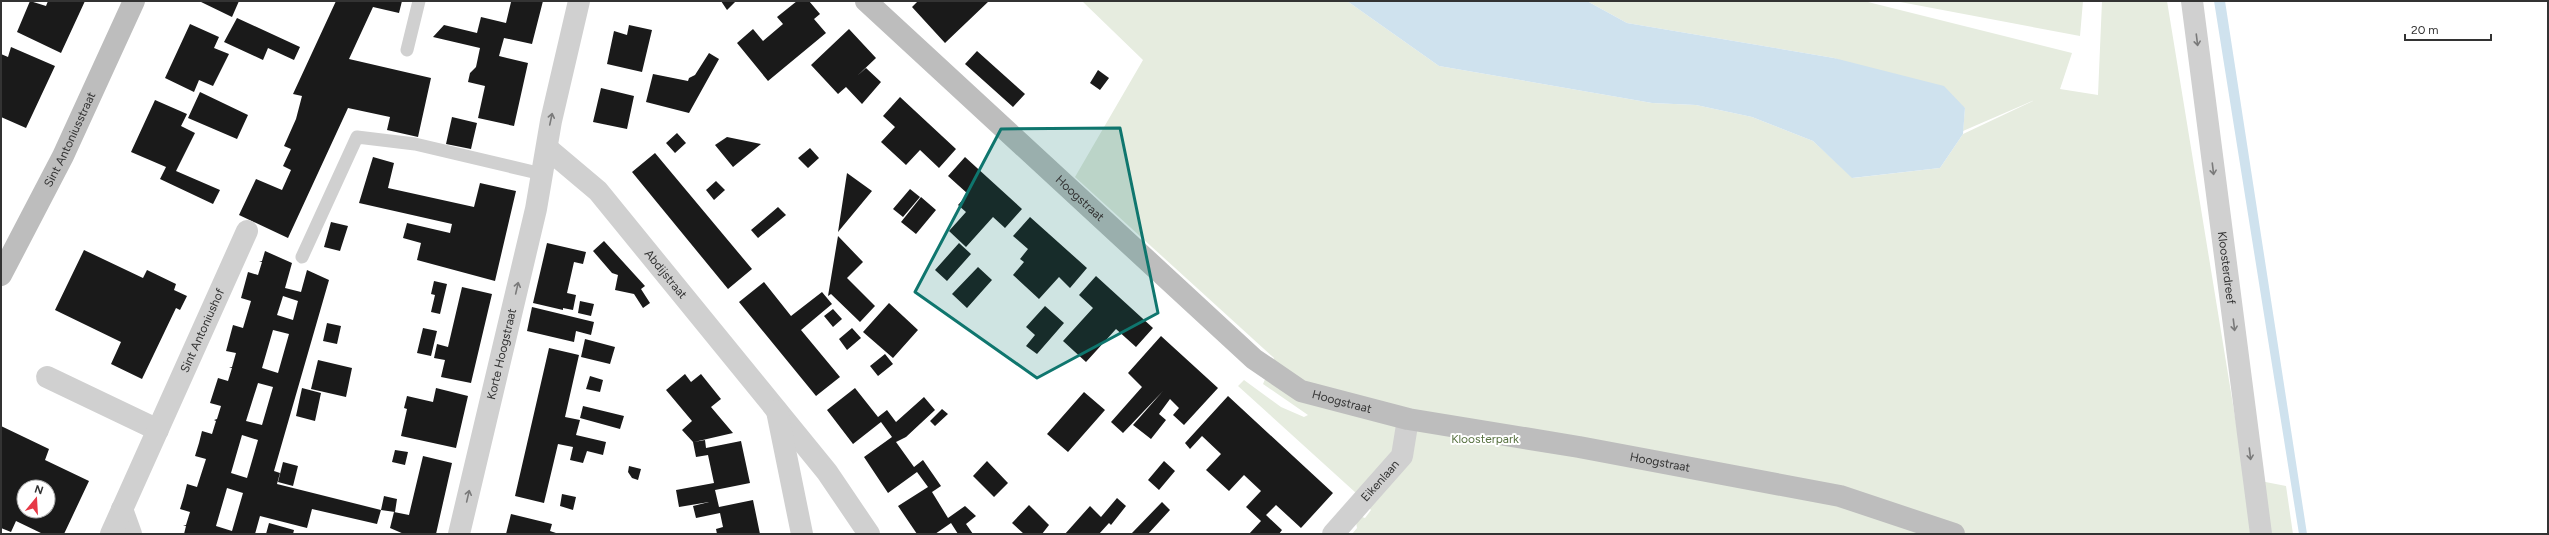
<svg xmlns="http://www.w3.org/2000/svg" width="2549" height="535" font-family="Figtree,sans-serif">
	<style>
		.green { fill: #e6ecdf }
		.water { fill: #cfe2ee }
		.building { fill: #1a1a1a; fill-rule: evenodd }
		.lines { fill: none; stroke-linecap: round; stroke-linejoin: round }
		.lane { stroke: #d0d0d0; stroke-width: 13 }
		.street { stroke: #d0d0d0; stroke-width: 22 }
		.secondary { stroke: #bdbdbd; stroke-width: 22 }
		.oneway { stroke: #7a7a7a }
		.marked { fill: #0f766e; fill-opacity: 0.2; stroke: #0f766e; stroke-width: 3; stroke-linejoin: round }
		.labels { text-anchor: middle; stroke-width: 4; stroke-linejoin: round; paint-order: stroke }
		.street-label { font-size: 12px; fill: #333; stroke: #fff }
		.park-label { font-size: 12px; fill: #56703f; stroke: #fff }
	</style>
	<rect width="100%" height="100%" fill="#fff"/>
	<path class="green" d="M1082,1H1347L1439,66L1652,103L1696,105L1752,117L1813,141L1853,178L1940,168L1963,134L2037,99L1963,131L1965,108L1834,58L1627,23L1587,1H1864L2072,53L2060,89L2098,95L2102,1H2167L2245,478L2286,486L2293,534H1352L1357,528L1356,522L1362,517L1365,518L1371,510L1356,493L1238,386L1244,380L1281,407L1304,417L1308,415L1263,384L1274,358L1075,177L1143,60Z
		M1895,1H2083L2080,36Z"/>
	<path class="water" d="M1347,1H1587L1627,23L1834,58L1944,86L1965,108L1963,134L1940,168L1852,178L1813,141L1752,117L1696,105L1652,103L1439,66Z
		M2214,1H2225L2307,534H2299Z"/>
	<path class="building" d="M30,1L46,6L48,1H85L61,53L17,32Z
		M199,1H239L232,17Z
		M336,1H402L399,13L373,7L349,59L431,78L418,137L387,130L390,117L348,108L288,238L239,215L256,179L282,190L291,170L283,166L291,149L284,146L296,119L302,96L293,94Z
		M508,1H543L532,44L504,38L499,56L528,63L514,126L478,118L485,86L468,82L470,73L476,67L480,48L433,37L444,25L477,33L481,17L506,23L511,2Z
		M721,1H736L727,10Z
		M797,1H809L820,14L814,19L826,33L768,81L737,43L753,29L763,41L783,24L777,17Z
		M918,1H989L945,43L912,7Z
		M237,18L300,47L294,60L268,48L263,60L224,42Z
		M190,24L219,37L214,48L229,54L213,86L199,80L194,92L165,78Z
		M629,25L652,30L642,72L607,64L614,31L627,35Z
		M849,29L876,58L857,76L866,68L881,82L862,104L846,87L838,94L811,65Z
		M11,47L55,66L26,128L1,117V54L8,57Z
		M977,51L1025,94L1013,107L965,64Z
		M709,53L719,59L689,113L646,102L653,74L688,81L689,78L695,75Z
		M1098,70L1109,78L1100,90L1090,83Z
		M601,88L634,96L627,129L593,122Z
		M200,92L248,115L237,139L188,118Z
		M900,97L956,149L939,168L920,150L906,165L881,142L895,127L883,116Z
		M155,100L187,114L181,126L195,133L176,171L220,190L213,204L160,179L166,167L131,152Z
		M452,117L477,123L471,149L446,144Z
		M677,133L686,143L675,153L666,143Z
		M727,137L761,144L733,167L715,145Z
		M810,148L819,158L808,168L798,158Z
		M655,153L752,269L728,289L632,172Z
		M373,157L394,163L388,188L474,207L480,183L516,191L495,281L417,260L421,243L403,238L407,223L450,233L452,224L359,203Z
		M965,157L1022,209L1005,228L993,217L966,247L949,231L966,212L958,205L968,194L948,176Z
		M847,173L872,191L838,232Z
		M716,181L725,190L714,200L706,190Z
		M910,189L920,197L903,217L893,209Z
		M921,197L936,210L916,234L901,222Z
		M778,207L786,215L758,238L751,230Z
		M1030,217L1087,268L1070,288L1059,277L1039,299L1013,275L1024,262L1020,259L1028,249L1013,236Z
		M331,222L348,226L340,251L324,247Z
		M838,236L863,262L847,278L875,306L860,322L831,294L828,296Z
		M604,241L645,286L641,289L650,303L643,308L634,294L615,290L618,275L612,273L593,251Z
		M547,243L586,252L583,264L574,262L567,293L576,295L573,310L563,308V310L533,303Z
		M959,243L971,254L947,281L935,270Z
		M84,250L143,278L147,270L176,284L174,290L187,296L180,310L176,308L142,379L111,364L121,342L55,310Z
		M265,251L292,263L285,288L301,292L307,270L329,280L274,471L280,473L277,484L381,510L384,496L397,499L395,512L381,510L377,524L312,509L307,528L260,516L255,534H184L186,526H183L186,525L190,512L180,509L184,496L187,484L197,487L206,459L195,456L199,443L202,431L212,434L216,421L214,420L217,419L221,406L210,403L218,378L228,381L232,368L229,367H232L236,353L226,351L233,325L243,328L251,301L241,298L248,272L258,275L262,262H259L262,261ZM283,296L298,301L293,320L277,315ZM273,330L289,334L278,373L262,368ZM258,383L273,387L262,425L246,421ZM242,435L258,440L247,478L231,473ZM227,488L243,493L232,531L216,526Z
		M978,267L992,280L967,308L952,294Z
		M1096,276L1153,328L1136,347L1116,329L1086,362L1063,341L1093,308L1079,295Z
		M434,281L447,284L440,314L431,312L435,295L431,294Z
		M764,282L791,316L822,292L832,304L801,330L840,377L816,396L739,302Z
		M462,287L492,294L471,383L441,377L445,360L434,358L437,344L448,347Z
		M580,301L594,304L591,316L578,313Z
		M889,303L918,330L893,358L863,332Z
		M1045,306L1064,323L1037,354L1026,346L1035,335L1026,327Z
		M532,307L594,322L591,335L576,331L574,342L527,331Z
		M833,309L842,319L833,327L824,316Z
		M327,323L341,326L337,344L323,341Z
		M423,328L437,331L431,356L417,353Z
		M852,328L861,338L847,350L839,339Z
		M1161,336L1218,388L1184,425L1173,415L1179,408L1170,399L1159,414L1166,420L1151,439L1133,425L1163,391L1123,433L1111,422L1142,387L1128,373Z
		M585,339L615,347L610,364L581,357Z
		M549,348L579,355L565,417L580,420L576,435L606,442L603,455L587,451L583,463L570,460L573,447L558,444L544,503L515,496Z
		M885,354L893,364L878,376L870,366Z
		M318,360L352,368L346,397L311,389Z
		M685,374L691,382L701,374L721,399L711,407L733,433L694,442L705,440L706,448L741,441L750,483L715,490L719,507L753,500L760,534H717L716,529L723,527L720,513L696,518L693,506L709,502L679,507L676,490L714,483L708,455L696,457L693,442L682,430L692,421L666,390Z
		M590,376L603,380L600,392L586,389Z
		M302,388L321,393L315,421L296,416Z
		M436,388L468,396L456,448L401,436L407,409L404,408L407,396L433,402Z
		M855,388L878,417L887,410L896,422L924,397L935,410L906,437L896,442L914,467L923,460L941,486L932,492L948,518L965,506L976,516L966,524L973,534H958L951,523L935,534H917L898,506L928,487L917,472L888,493L864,457L892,437L881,422L853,444L827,410Z
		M1084,392L1105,410L1068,452L1047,434Z
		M1228,396L1333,493L1301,528L1276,505L1266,515L1282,530L1279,534H1249L1261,521L1246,507L1261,491L1244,475L1229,491L1206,470L1221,454L1202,436L1190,449L1185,443Z
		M583,406L624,416L620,429L580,418Z
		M942,409L948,414L935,426L930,421Z
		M1,426L49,449L45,460L89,481L64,534H43L16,521L11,532L1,528ZM24,487H48V511H24Z
		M395,450L408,452L405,465L392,462Z
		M423,456L452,463L436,534H404L390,528L394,512L409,515Z
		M987,461L1008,483L994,497L973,476Z
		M1164,461L1175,471L1159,490L1148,480Z
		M283,462L298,466L293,486L278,482Z
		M629,466L641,469L638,480L632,478L628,472Z
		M562,494L576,497L573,510L560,506Z
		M1117,498L1126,506L1111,525L1109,523L1099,534H1065L1090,506L1101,517Z
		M1162,502L1170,510L1148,534H1131Z
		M1029,505L1049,525L1042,534H1024L1012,523Z
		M511,514L552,524L550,531L559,534H506Z
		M269,523L294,530L293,534H266Z"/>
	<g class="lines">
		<path class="lane" d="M407,50L419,1
			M302,257L357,137L415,144L542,174"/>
		<g class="street">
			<path id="s1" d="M2192,1L2261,534"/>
			<path id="s2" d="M547,148L598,191L827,472L869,534"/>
			<path d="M47,377L158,430"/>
			<path d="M777,411L802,534"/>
			<path d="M122,509L131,534"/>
			<path id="s3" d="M111,534L247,231"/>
			<path id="s4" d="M459,534L536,209L551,121L579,1"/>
			<path id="s5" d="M1333,534L1402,456L1408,419"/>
		</g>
		<g class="secondary">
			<path id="s6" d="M866,1L1254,359L1301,391L1408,419L1579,447L1840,496L1954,534"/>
			<path id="s7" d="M1,275L63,156L134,1"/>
		</g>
	</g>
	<defs><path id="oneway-shaft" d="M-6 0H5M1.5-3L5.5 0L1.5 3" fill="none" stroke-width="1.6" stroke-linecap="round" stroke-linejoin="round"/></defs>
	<g class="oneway">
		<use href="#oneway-shaft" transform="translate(2197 40) rotate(83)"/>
		<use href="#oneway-shaft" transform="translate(551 119) rotate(-78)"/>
		<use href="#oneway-shaft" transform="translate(2213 169) rotate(83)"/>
		<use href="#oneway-shaft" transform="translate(517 288) rotate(-77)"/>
		<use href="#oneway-shaft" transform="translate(2234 325) rotate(83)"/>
		<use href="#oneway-shaft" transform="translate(2250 454) rotate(83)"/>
		<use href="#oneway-shaft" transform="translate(468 496) rotate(-77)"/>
	</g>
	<path class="marked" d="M1120,128L1158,313L1037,378L915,292L1001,129Z"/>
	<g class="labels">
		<g class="street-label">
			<text dy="4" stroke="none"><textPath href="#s7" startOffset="152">Sint Antoniusstraat</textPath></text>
			<text dy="4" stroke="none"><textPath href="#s6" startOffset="291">Hoogstraat</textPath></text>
			<text dy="4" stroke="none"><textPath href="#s1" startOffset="269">Kloosterdreef</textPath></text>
			<text dy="4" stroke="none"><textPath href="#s2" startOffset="174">Abdijstraat</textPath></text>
			<text dy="4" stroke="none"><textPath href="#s3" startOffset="223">Sint Antoniushof</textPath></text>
			<text dy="4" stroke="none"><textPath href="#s4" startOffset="185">Korte Hoogstraat</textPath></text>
			<text dy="4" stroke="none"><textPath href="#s6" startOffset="627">Hoogstraat</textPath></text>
			<text dy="4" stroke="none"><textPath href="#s6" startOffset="951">Hoogstraat</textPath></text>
			<text dy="4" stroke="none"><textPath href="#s5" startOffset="71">Eikenlaan</textPath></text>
		</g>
		<g class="park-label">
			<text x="1485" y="443">Kloosterpark</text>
		</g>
	</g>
	<rect width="2549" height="535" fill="none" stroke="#333333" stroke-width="4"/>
	<g transform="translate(36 499) rotate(18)"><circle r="19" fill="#ffffff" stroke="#adadad"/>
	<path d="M0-3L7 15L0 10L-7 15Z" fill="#e63946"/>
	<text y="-6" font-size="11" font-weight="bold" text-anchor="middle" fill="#333333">N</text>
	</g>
	<path d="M2405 34v6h86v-6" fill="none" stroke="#333333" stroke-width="2"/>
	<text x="2411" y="34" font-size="12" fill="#333333" stroke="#ffffff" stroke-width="3" paint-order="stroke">20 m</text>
</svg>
